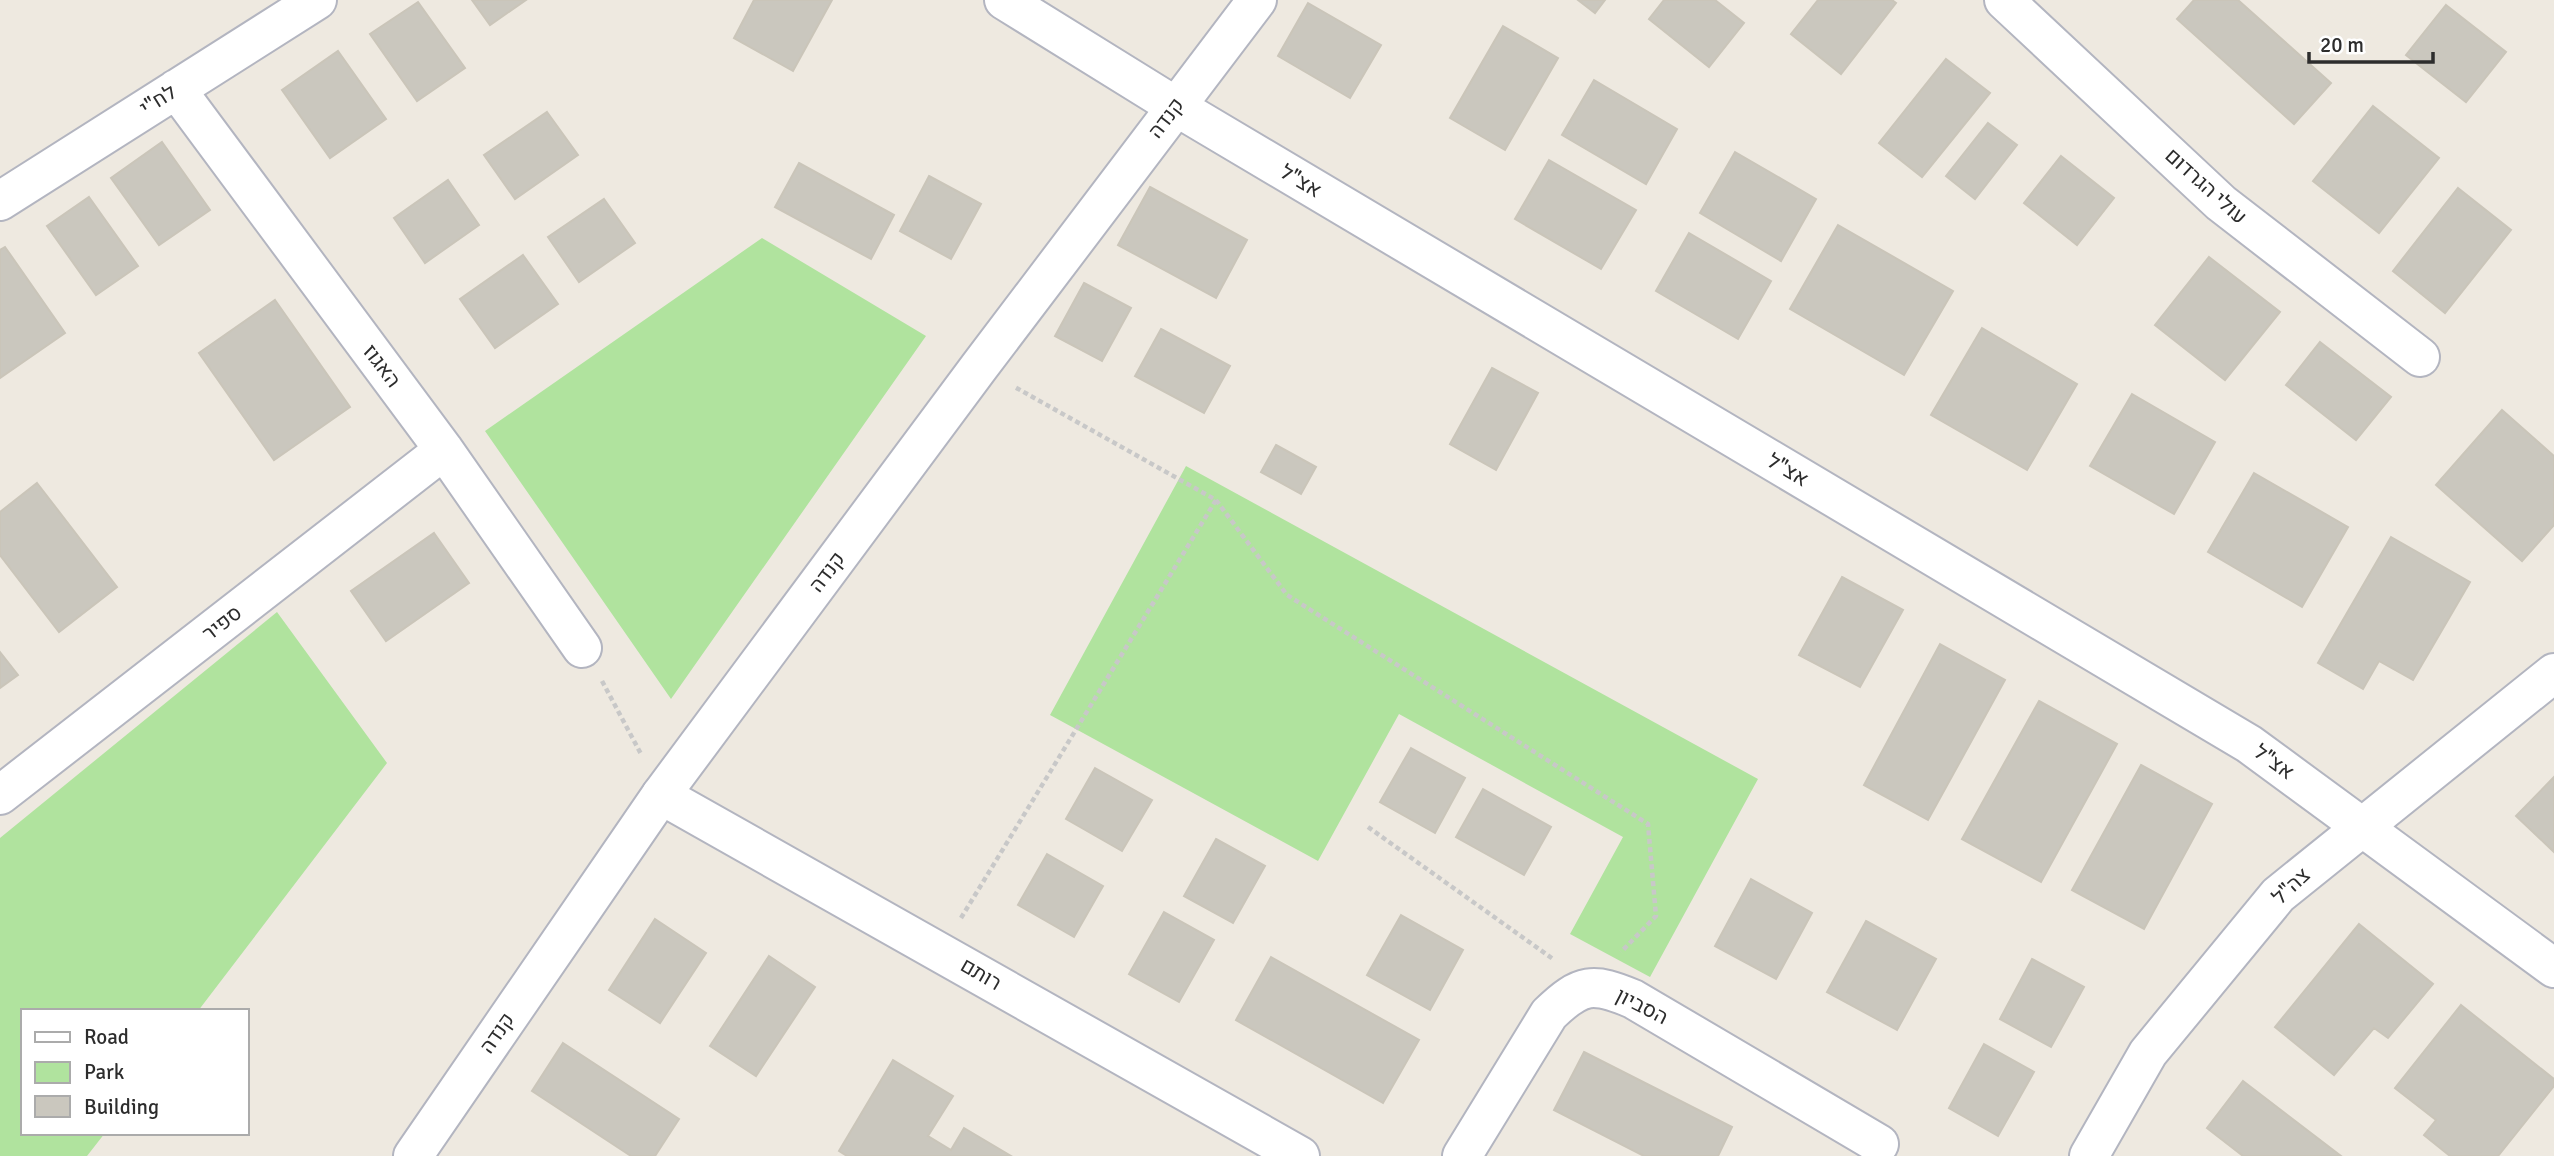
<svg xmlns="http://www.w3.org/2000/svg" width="2554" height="1156" font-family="Signika,Heebo,sans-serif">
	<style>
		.green { fill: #b0e39e }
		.building { fill: #cac7be; stroke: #cac5b9; stroke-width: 2 }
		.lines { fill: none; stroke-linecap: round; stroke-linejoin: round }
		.minor-casing { stroke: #b3b5c0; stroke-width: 42 }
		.tertiary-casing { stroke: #b3b5c0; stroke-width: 42 }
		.path { stroke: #c8c8c8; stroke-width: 4.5; stroke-dasharray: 5 3.5; stroke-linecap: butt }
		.minor { stroke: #fff; stroke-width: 38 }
		.tertiary { stroke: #fff; stroke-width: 38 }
		.labels { text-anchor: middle; stroke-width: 5; stroke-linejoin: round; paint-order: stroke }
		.street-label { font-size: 21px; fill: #2d2d2d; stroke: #fff }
	</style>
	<rect width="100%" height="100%" fill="#eee9e0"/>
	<path class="green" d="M762,238L926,336L671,699L485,431Z
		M1186,466L1758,779L1650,977L1570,934L1623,837L1399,714L1318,861L1050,715Z
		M277,612L387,763L198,1011H23V1133H105L87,1156H0V838Z"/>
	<path class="building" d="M472,0H526L490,25Z
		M754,0H832L793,71L734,38Z
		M1578,0H1605L1595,13Z
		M1664,0H1715L1744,23L1709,67L1649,19Z
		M1818,0H1892L1896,3L1841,74L1791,34Z
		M2194,0H2238L2331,83L2294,124L2177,19Z
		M418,2L465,68L417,101L370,34Z
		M1308,3L1381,45L1350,98L1278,56Z
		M2446,5L2506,52L2466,102L2406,55Z
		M1503,26L1558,58L1505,150L1450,118Z
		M338,51L386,119L330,158L282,90Z
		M1946,59L1990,93L1922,177L1879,143Z
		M1594,80L1677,129L1646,184L1562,135Z
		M2373,106L2439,158L2379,233L2313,181Z
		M547,112L578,155L515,199L484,155Z
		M1988,123L2017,145L1975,199L1946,176Z
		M162,142L210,210L159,245L111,178Z
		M1735,152L1816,199L1781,261L1700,213Z
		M2061,156L2114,198L2077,245L2024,203Z
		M1549,160L1636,210L1601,269L1515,219Z
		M799,163L894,215L871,259L775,207Z
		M929,176L981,204L951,259L900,231Z
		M448,180L479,225L425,263L394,218Z
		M1150,187L1247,240L1216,298L1118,245Z
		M2458,188L2511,230L2445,313L2393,271Z
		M89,197L138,266L96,295L47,226Z
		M604,199L635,243L579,282L548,237Z
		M1838,225L1953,291L1904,375L1790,309Z
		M1689,233L1771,281L1738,339L1656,291Z
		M5,247L65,333L0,378V250Z
		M523,255L558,304L495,348L460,299Z
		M2209,257L2280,312L2225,380L2155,325Z
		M1084,283L1131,308L1102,361L1055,336Z
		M275,300L350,407L274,460L199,353Z
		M1982,328L2077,384L2027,470L1931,415Z
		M1161,329L1230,366L1204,413L1135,376Z
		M2320,342L2391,397L2356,440L2286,385Z
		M1492,368L1538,393L1496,470L1450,444Z
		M2132,394L2215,442L2174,514L2090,466Z
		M2502,410L2554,456V525L2522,561L2436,485Z
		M1276,445L1316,467L1301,494L1261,472Z
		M2254,473L2348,527L2302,607L2208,552Z
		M37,483L117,587L59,632L0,555V512Z
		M434,533L469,583L386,641L351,591Z
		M2391,537L2470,582L2413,680L2379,661L2363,689L2318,663Z
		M1842,577L1903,610L1860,687L1799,655Z
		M1940,644L2005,680L1928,820L1864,785Z
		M0,652L18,675L0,688Z
		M2039,701L2117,744L2041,882L1962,839Z
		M1411,748L1465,778L1435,833L1380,802Z
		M2141,765L2212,804L2144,929L2072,890Z
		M1095,768L1152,800L1122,851L1066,819Z
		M2554,777V852L2516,816Z
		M1483,789L1551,827L1524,875L1456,837Z
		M1216,839L1265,866L1233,923L1184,896Z
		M1047,854L1103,886L1074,937L1018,905Z
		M1751,879L1812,913L1776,979L1715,946Z
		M1164,912L1214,940L1179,1002L1129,974Z
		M1401,915L1463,950L1430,1010L1367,975Z
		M655,919L706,953L660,1023L609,990Z
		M1866,921L1936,959L1897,1030L1827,992Z
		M2359,924L2433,984L2388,1038L2374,1028L2334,1075L2275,1027Z
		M769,956L815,987L756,1076L710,1046Z
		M1271,957L1419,1040L1383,1103L1236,1020Z
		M2032,959L2084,987L2051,1047L2000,1019Z
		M2461,1005L2554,1079V1086L2498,1156H2450L2424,1135L2436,1120L2395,1088Z
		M563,1043L679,1119L655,1156H631L532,1091Z
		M1984,1044L2034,1072L1998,1136L1949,1108Z
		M1584,1052L1732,1127L1718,1156H1644L1554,1110Z
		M893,1060L953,1096L928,1136L951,1150L964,1128L1011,1156H847L839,1151Z
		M2243,1081L2341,1156H2243L2207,1128Z"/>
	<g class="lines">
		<defs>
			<path id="minor" d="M1004,0L1175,106L2249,744L2554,968
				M2004,0L2221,203L2420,357
				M176,89L444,450L582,648
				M0,201L317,0
				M0,795L444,450
				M661,795L1300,1156
				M1462,1156L1549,1014C1581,983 1593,982 1633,999L1879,1144
				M2089,1156L2148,1053L2278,895L2554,673"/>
			<path id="tertiary" d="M413,1156L661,795L979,367L1257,0"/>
		</defs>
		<use href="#minor" class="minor-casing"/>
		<use href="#tertiary" class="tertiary-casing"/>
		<path class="path" d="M1216,500L1287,595L1648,824L1656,916L1621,952
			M602,681L641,754
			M1368,827L1553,959
			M961,918L1216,500L1013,386"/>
		<use href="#minor" class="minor"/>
		<use href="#tertiary" class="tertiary"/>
	</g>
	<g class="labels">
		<g class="street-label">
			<text transform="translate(158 100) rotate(-32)" y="7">לח"י</text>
			<text transform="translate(1166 118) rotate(-53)" y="7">קנדה</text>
			<text transform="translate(1301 181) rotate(31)" y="7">אצ"ל</text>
			<text transform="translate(2206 186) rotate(42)" y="7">עולי הגרדום</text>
			<text transform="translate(382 366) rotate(53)" y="7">האגוז</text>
			<text transform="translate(1788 470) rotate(31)" y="7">אצ"ל</text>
			<text transform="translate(827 572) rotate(-53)" y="7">קנדה</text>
			<text transform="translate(222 623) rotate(-38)" y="7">ספיר</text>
			<text transform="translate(2274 762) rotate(36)" y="7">אצ"ל</text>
			<text transform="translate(2291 886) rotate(-43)" y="7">צה"ל</text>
			<text transform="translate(981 974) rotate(30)" y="7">רותם</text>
			<text transform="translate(1642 1006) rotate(27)" y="7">הסביון</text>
			<text transform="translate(497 1033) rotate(-55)" y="7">קנדה</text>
		</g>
	</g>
	<rect x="21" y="1009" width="228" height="126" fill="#ffffff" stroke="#ababab" stroke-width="2"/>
	<rect x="35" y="1032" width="35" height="10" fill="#ffffff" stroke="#ababab" stroke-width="2"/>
	<text x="84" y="1044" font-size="21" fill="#2d2d2d">Road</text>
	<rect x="35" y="1062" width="35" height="21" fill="#b0e39e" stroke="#ababab" stroke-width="2"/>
	<text x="84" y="1079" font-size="21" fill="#2d2d2d">Park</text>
	<rect x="35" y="1096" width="35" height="21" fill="#cac7be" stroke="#ababab" stroke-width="2"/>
	<text x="84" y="1114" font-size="21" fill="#2d2d2d">Building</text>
	<path d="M2309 52v10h124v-10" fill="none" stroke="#2d2d2d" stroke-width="3.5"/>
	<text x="2320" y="52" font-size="21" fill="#2d2d2d" stroke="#ffffff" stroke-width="5" paint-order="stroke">20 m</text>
</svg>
